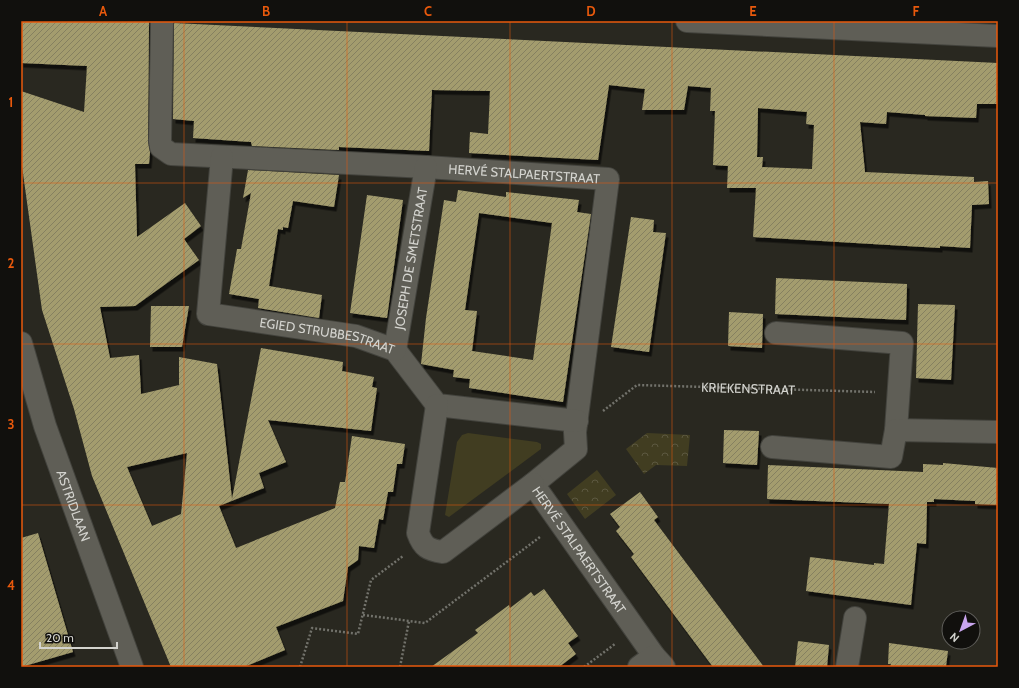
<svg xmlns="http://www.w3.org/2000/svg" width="1019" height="688" font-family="Cabin,sans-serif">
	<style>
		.green { fill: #413d21 }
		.forest { fill: url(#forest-crowns) }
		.building { fill: url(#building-hatch); fill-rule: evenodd; filter: url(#shadow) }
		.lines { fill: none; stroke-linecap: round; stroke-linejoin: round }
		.street-casing { stroke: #43433d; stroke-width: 24 }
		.secondary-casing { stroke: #43433d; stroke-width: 24 }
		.path { stroke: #72726b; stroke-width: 2.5; stroke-dasharray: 2 2; stroke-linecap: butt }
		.street { stroke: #5f5e56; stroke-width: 22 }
		.secondary { stroke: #5f5e56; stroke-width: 22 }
		.grid { fill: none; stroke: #e8590c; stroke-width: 1; stroke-opacity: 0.55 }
		.labels { text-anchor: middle; stroke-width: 4; stroke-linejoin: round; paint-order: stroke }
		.street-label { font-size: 13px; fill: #d3d3ce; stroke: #11100d }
		.neatline { fill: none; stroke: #e8590c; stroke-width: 1.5 }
		.grid-label { font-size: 13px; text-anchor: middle; font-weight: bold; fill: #e8590c }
	</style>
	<defs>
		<pattern id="forest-crowns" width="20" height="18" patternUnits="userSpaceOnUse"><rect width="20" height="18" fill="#413d21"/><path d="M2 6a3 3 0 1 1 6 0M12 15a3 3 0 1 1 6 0" fill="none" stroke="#5c5840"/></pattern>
		<pattern id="building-hatch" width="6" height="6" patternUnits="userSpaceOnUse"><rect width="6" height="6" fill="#a39c6e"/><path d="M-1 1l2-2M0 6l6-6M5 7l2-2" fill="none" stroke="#858060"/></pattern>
		<filter id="shadow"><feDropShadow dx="2.5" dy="4.5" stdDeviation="0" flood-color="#0009"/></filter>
	</defs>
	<rect width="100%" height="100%" fill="#292820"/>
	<path class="green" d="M468,433L537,442L541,444V449L449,517L445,515L457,442L462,435Z"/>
	<path class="forest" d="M647,433L690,435L687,466L656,465L644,474L626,449Z
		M597,470L616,495L585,519L567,494Z"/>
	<path class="building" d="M21,21L149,22L148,141L150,152L149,164H135L137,237L185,203L201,226L184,239L199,260L135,306L100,307L110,358L139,355L141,394L179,385V357L217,364L232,499L261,348L343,362L342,371L374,377L372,387L377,388L371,431L268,420L286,462L259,473L264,488L219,506L236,548L335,508L340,482H345L352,436L405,444L402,464H397L393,492H388L383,520L379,519L374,548L359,546L358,560L348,567L343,601L276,627L285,650L244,667H171L92,476L74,409L42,310L21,159V91L84,112L87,66L21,63ZM187,453L181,514L152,526L127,467Z
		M174,23L998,63V104H977L976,118L925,116V115L887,112L886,124L860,122L865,172L974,177V182L988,181L989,204L972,205L970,248L940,246V248L753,237L756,188H727L728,166L713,165L715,111H710L711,88L688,86L684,110H642L645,89L609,85L598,160L469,153L470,132L488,134L490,91L432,90L429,151L339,147V150L252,146L251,142L193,138L194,121L173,119ZM758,108L807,112L806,124L814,125L812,169L762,167L763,157H757Z
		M248,170L339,175L334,207L293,201L288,228L283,227V230L278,229L269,286L322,295L319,318L258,308L259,299L229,294L237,249H241L251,193L243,198Z
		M458,190L506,197V192L579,200L577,212L591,214L563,402L469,388L470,379L453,377L454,370L421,364L426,318L444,200L456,202ZM479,213L552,223L533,360L472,351L477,311L465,310Z
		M367,195L403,200L387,318L350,313Z
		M631,217L654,220L653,232L666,233L649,352L611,347Z
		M776,278L907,284L906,320L775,314Z
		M918,304L955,305L951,380L916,378Z
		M151,306H189L182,347H150Z
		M729,312L763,314L762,348L728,346Z
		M724,430L759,431L757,465L723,463Z
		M943,463L998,468V505L975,504V501L954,500L934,499V502H927L926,544L917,543L911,605L806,591L810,557L874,565V563L884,564L889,504L767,499L768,465L923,472V464L943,465Z
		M640,492L658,517L654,520L764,667H713L631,557L634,554L616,531L620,527L610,514Z
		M38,533L73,652L21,667V538Z
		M544,589L578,636L568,643L576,654L559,667H431L478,633L475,630L509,605L510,608L531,592L534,596Z
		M798,641L829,645L827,667H795Z
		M889,643L948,651L946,666L890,667L891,664H888Z"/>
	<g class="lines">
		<defs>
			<g id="street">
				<path id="s2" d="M162,21L160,141L161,147L171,154L426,167L608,179L575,432L576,449L533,484L654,656L664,667"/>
				<path d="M687,21L998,36"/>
				<path id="s3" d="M222,157L208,314L356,336L395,350L437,405L577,421"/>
				<path d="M776,333L902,343L896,430"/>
				<path id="s4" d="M395,350L426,167"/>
				<path d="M437,405L418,533C423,547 428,550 443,552L533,484"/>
				<path d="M772,447L891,457L896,430L998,432"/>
				<path d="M639,667L654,656"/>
				<path d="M847,667L855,618"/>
			</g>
			<g id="secondary">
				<path id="s5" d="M21,343L45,426L132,667"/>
			</g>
		</defs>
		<use href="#street" class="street-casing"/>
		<use href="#secondary" class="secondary-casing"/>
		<g class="path">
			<path id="s1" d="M603,411L637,385L875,392"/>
			<path d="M363,615L425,623L540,537"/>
			<path d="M300,667L312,628L358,634L371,580L403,556"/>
			<path d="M400,667L409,621"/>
			<path d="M584,667L615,644"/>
		</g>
		<use href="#street" class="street"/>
		<use href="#secondary" class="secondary"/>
	</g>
	<path class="grid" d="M184,21V667M347,21V667M510,21V667M672,21V667M834,21V667M21,183H998M21,344H998M21,505H998"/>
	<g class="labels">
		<g class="street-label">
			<text dy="5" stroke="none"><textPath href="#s2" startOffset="492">HERVÉ STALPAERTSTRAAT</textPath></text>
			<text dy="5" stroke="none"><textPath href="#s4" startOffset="93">JOSEPH DE SMETSTRAAT</textPath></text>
			<text dy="5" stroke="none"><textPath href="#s3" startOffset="279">EGIED STRUBBESTRAAT</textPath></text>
			<text dy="5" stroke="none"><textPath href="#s1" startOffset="154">KRIEKENSTRAAT</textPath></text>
			<text dy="5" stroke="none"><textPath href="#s5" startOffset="171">ASTRIDLAAN</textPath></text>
			<text dy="5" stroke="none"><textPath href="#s2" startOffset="984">HERVÉ STALPAERTSTRAAT</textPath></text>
		</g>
	</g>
	<rect width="1019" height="688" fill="none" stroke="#11100d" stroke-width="44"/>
	<g transform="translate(961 630) rotate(221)"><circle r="19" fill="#11100d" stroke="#5f5e5a"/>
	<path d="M0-3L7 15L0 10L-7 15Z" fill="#c9a5ee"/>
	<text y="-6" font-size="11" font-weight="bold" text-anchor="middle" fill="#d3d3ce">N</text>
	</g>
	<path d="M40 642v6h77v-6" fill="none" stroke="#d3d3ce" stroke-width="2"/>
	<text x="46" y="642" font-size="12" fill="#d3d3ce" stroke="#11100d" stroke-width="3" paint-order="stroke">20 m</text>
	<rect x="22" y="22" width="975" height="644" class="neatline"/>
	<g class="grid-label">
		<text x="103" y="16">A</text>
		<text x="266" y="16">B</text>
		<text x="428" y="16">C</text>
		<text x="591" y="16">D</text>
		<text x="753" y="16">E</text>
		<text x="916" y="16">F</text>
		<text x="11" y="107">1</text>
		<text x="11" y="268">2</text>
		<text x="11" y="429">3</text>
		<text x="11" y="590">4</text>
	</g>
</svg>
